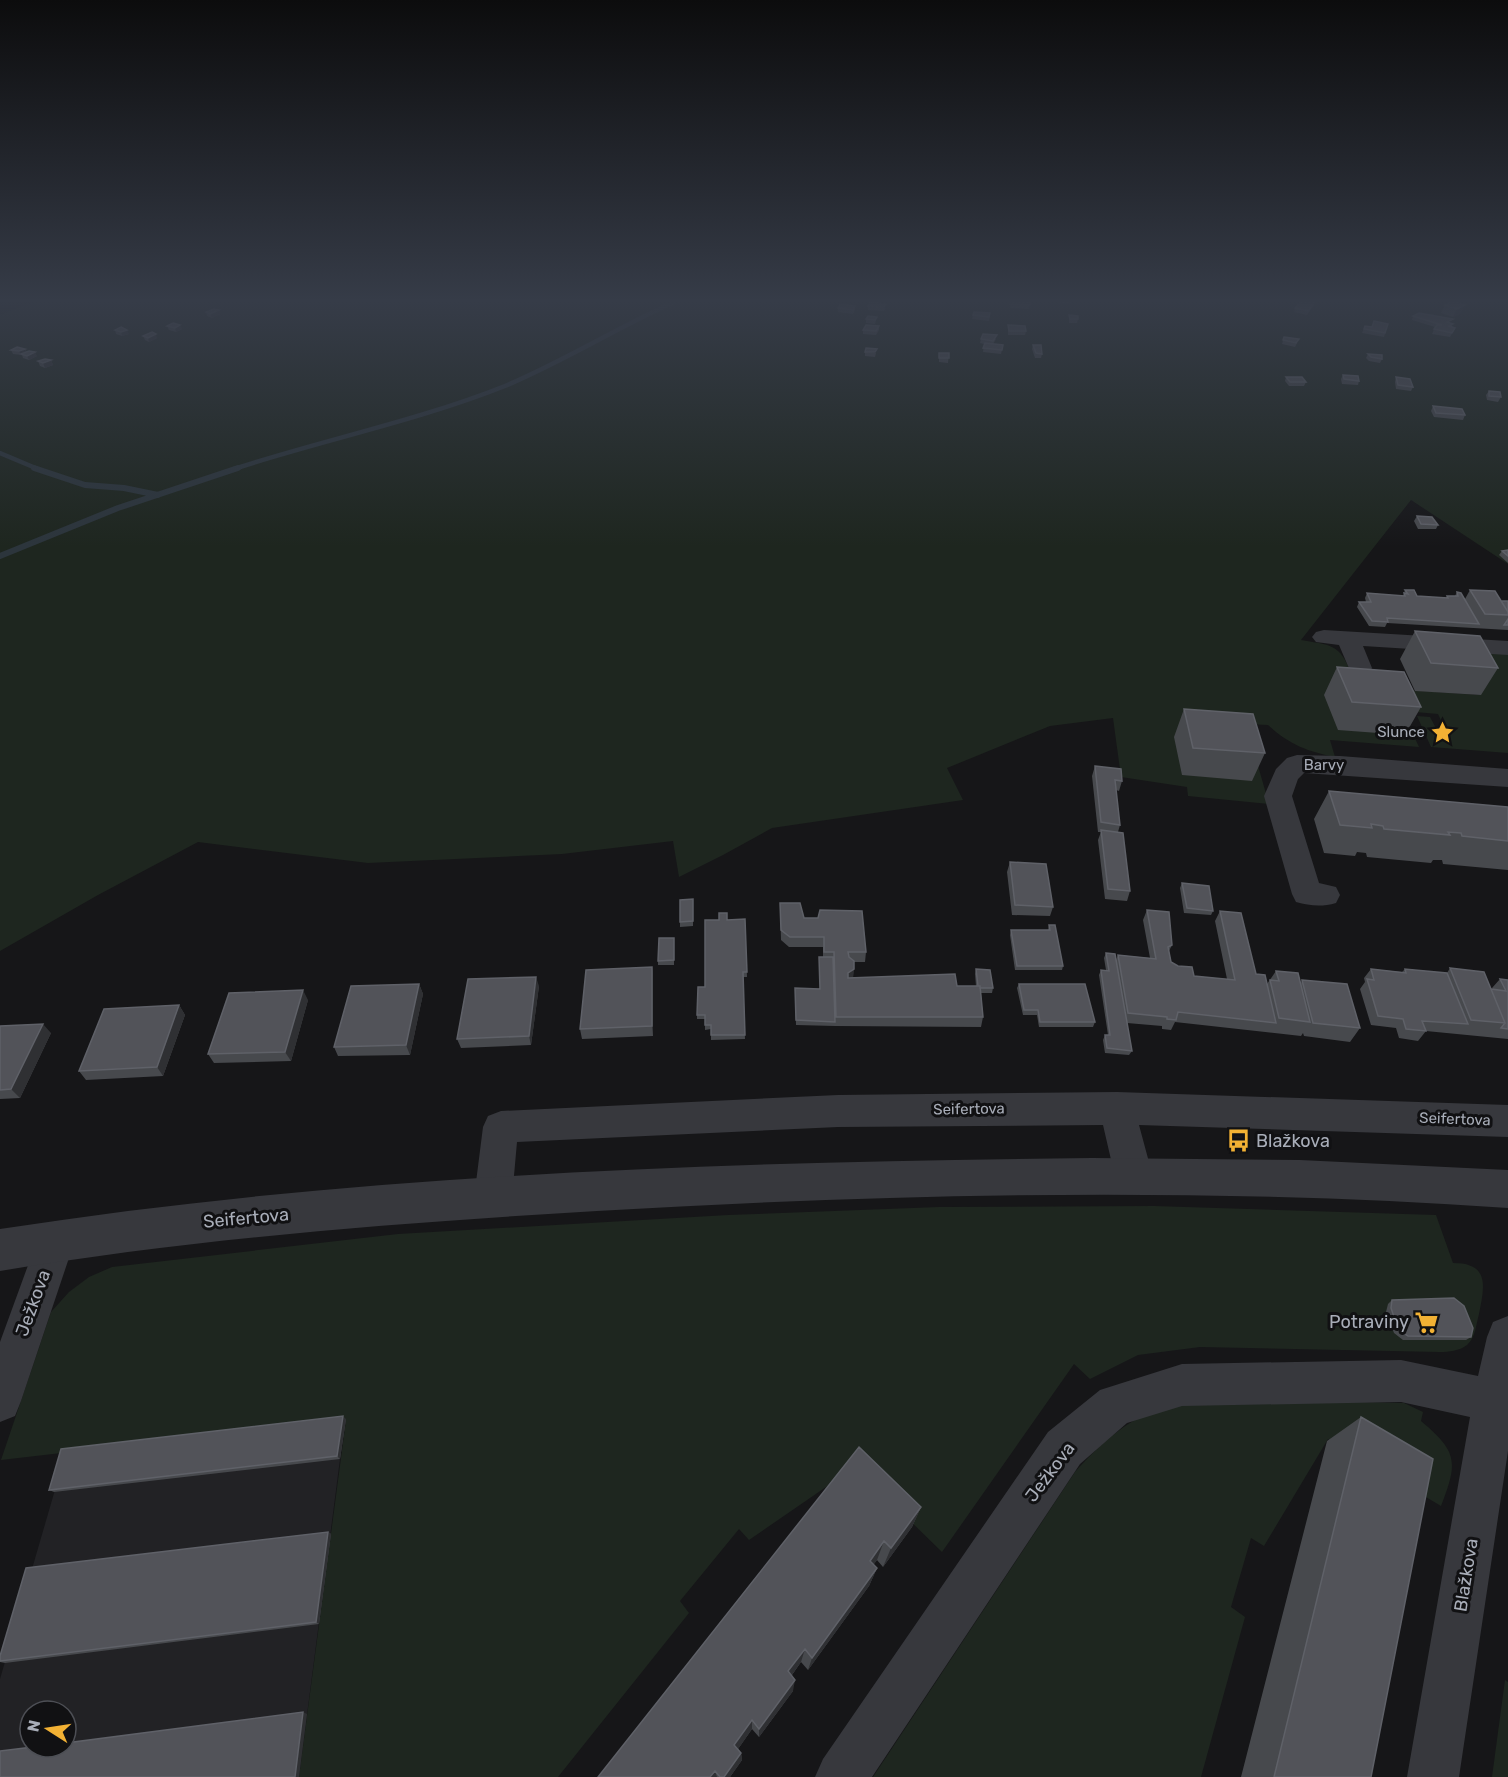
<svg xmlns="http://www.w3.org/2000/svg" width="1508" height="1777" font-family="Rubik,sans-serif">
	<style>
		.built { fill: #222225; fill-rule: evenodd }
		.green { fill: #1e261f }
		.lines { fill: none; stroke-linecap: round; stroke-linejoin: round }
		.stream-far1 { stroke: #2c353c; stroke-width: 4.5 }
		.stream { stroke: #2c353c; stroke-width: 6 }
		.minor { fill: #37383d; fill-rule: evenodd }
		.tertiary { fill: #37383d; fill-rule: evenodd }
		.wall { fill: #47494d }
		.shaded-wall { fill: #2f3033 }
		.building { fill: #525359; stroke: #5f6168; stroke-width: 1.5 }
		.labels { text-anchor: middle; stroke-width: 6; stroke-linejoin: round; paint-order: stroke }
		.poi-label { font-size: 15px; fill: #a8adb8; stroke: #111113; text-anchor: end }
		.street-label { font-size: 15px; fill: #a8adb8; stroke: #111113 }
		.near-poi-label { font-size: 18px; fill: #a8adb8; stroke: #111113; text-anchor: start }
		.near-street-label { font-size: 18px; fill: #a8adb8; stroke: #111113 }
	</style>
	<rect width="100%" height="100%" fill="#161618"/>
	<path class="built" d="M66,1452L340,1459L299,1777H0V1679ZM30,1711H66V1747H30Z"/>
	<path class="green" d="M41,299H1508V564L1411,500L1301,640C1326,645 1338,642 1349,668L1385,673L1419,747L1330,740L1335,757C1308,752 1288,744 1268,725L1246,724L1269,804L1188,796L1187,787L1121,777L1113,718L1050,726L947,768L963,800L772,828L723,855L679,877L673,841L562,854L368,863L198,842L98,895L0,951V315Z
		M1458,651L1508,654V753L1431,747L1417,716L1430,717L1438,732L1447,733L1438,714L1415,712L1405,690L1480,695Z
		M1154,1206L1436,1215L1453,1263C1491,1263 1484,1288 1479,1314C1476,1324 1476,1337 1467,1345C1459,1351 1449,1352 1440,1352L1200,1347L1138,1355L1090,1379L1074,1364L942,1552L855,1467L749,1540L739,1529L680,1601L689,1613L558,1777H299L346,1420L1,1460L51,1312L69,1292L89,1277L112,1267L398,1234L728,1215L939,1207Z
		M1239,1400L1404,1403L1423,1412L1421,1421C1458,1452 1458,1462 1441,1506L1328,1439L1264,1546L1251,1538L1231,1607L1245,1617L1201,1777H873L1075,1472C1100,1444 1131,1415 1169,1406C1191,1401 1216,1402 1239,1400Z
		M1505,1680L1508,1682V1777H1492Z"/>
	<g class="lines">
		<path class="stream-far1" d="M0,453L38,469
			M234,469C323,440 417,421 505,386C565,361 621,325 681,299"/>
		<path class="stream" d="M34,468L85,485L124,488L158,495
			M0,556L118,508L238,468"/>
		<path class="minor" d="M1324,630L1508,641V655L1363,646L1372,668L1369,673L1360,675L1351,673L1339,645L1316,642L1312,637L1316,632Z
			M1297,755L1340,756L1508,769V787L1304,773L1298,779L1292,796L1319,883L1336,887L1340,895L1336,903C1322,907 1310,906 1296,902L1292,894L1264,796L1276,769L1287,758Z
			M1117,1092L1508,1105V1137L1139,1125L1153,1177L1147,1189L1134,1194L1121,1189L1115,1177L1103,1125L838,1127L517,1142L512,1198L506,1210L493,1216L480,1210L474,1198L483,1127L488,1116L501,1111L838,1095Z
			M56,1221L70,1227L75,1240L21,1401L15,1416L0,1422V1342L42,1227Z
			M1508,1316V1451L1459,1777H1407L1470,1417L1401,1402L1182,1406L1127,1423L1080,1464L872,1777H815L823,1759L1048,1432L1100,1390L1182,1364L1401,1360L1478,1376L1487,1337L1493,1322Z"/>
		<path class="tertiary" d="M1092,1158L1300,1160L1508,1170V1208C1205,1187 900,1193 597,1211C397,1223 198,1238 0,1271V1229C361,1173 728,1162 1092,1158Z"/>
	</g>
	<path class="wall" d="M1061,299H1072L1071,304L1060,303Z
		M1440,299H1457L1452,301Z
		M1011,300L1030,301L1029,309L1010,308Z
		M1452,301L1461,313L1453,317L1441,313L1445,305Z
		M1315,302L1313,306L1307,315L1294,312L1295,308Z
		M855,306V310L853,314L838,312V308Z
		M868,306L886,308L884,311L868,310Z
		M219,310L220,314L212,318L207,316L206,312Z
		M974,312L990,313L989,321L972,319Z
		M1069,315L1078,319L1077,323H1069Z
		M1413,316L1453,324L1451,327L1455,328L1450,337L1432,334L1435,327L1412,320Z
		M877,317L875,324L866,323V319Z
		M1388,324L1384,337L1362,333L1365,326L1372,327Z
		M1008,325L1026,331L1025,335H1008Z
		M167,326L182,329L176,332L169,330Z
		M879,326V330L876,335L863,334V330Z
		M115,330L129,334L122,336L116,334Z
		M143,336L157,338L149,342L145,340Z
		M1284,337L1297,343L1295,347L1282,344Z
		M981,339H996L993,344L1003,345L1001,354L983,352L984,344L980,343Z
		M1033,345L1042,354L1041,358H1035L1032,349Z
		M25,349L27,352L37,356L29,360L23,358L22,355L13,354L11,350Z
		M865,352L876,353L875,357L865,356Z
		M949,353L948,363L939,362V357Z
		M1368,354L1382,359L1380,363L1369,361L1366,358Z
		M51,360L53,365L45,368L40,366L38,361Z
		M1343,375L1359,381L1358,385L1342,384L1341,379Z
		M1286,377L1306,382L1304,386H1289L1285,381Z
		M1396,377L1413,387L1411,391L1396,389L1395,382Z
		M1489,391L1501,397L1498,402L1487,400L1486,395Z
		M1433,406L1465,415L1463,420L1434,417L1431,411Z
		M1417,516L1438,525L1436,529H1418L1414,521Z
		M1508,550V563L1499,555L1502,551Z
		M1405,590L1417,596L1446,598L1447,596H1455L1457,592L1465,599L1470,590L1501,601H1508V630L1387,623L1385,627L1369,626L1357,607L1359,602H1366L1365,598L1367,593L1403,596Z
		M1415,631L1498,668L1481,695L1415,691L1400,659Z
		M1337,667L1421,707L1405,735L1338,730L1324,695Z
		M1184,709L1265,753L1252,781L1182,775L1174,737Z
		M1095,766L1122,781L1119,791L1116,790L1120,825L1118,832L1130,891L1127,901L1105,899L1098,840L1101,832H1098L1092,776Z
		M1329,791L1508,807V870L1443,864L1442,860H1433L1431,863L1367,857L1366,853L1357,852L1355,856L1324,853L1314,819Z
		M1010,862L1053,907L1050,916L1012,915L1007,872Z
		M1182,883L1213,911L1211,915L1184,913L1180,888Z
		M780,903L804,918L866,952L865,962H854L853,977L957,986H976L975,974L976,969L993,988L992,993H981L983,1017L981,1027L835,1026L796,1025L795,988L820,989L823,957V947H789L781,940Z
		M693,904V926L680,927V922Z
		M1147,910L1172,945L1169,951L1171,962L1194,976L1227,979L1215,921L1220,911L1256,974L1267,984L1276,971L1301,983L1302,980L1360,1028L1350,1042L1304,1036L1303,1033L1301,1036L1175,1022L1171,1030L1162,1029V1026L1127,1023L1132,1051L1129,1055L1105,1053L1103,1040L1105,1035H1108L1099,975L1101,970H1106L1104,958L1106,953L1116,960L1118,955L1150,958L1143,920Z
		M745,919L747,977H743L745,1039L711,1040V1029L705,1030V1019H697V1015L727,920Z
		M1049,925L1063,966L1062,970H1015L1010,935L1011,930H1048Z
		M674,938V965H658V961Z
		M652,967L653,977V1036L582,1039L580,1029Z
		M1450,968L1491,989H1493L1492,988L1500,979L1508,980V1039L1426,1031L1418,1041L1399,1038L1396,1028L1371,1025L1360,989L1365,982L1364,978L1371,969L1402,972L1405,969L1447,973Z
		M419,984L423,994L410,1055L338,1056L334,1047Z
		M1019,984L1095,1022L1093,1027H1039L1037,1015H1023L1017,988Z
		M539,986L531,1045L461,1048L457,1039Z
		M308,1000L291,1061L214,1063L208,1054Z
		M179,1005L185,1015L163,1076L86,1080L79,1071Z
		M0,1026L51,1033L20,1098L0,1099Z
		M1392,1300L1471,1337L1466,1340H1403L1394,1333L1386,1312L1388,1304Z
		M1361,1417L1371,1777H1241L1327,1441Z
		M346,1419L340,1459L54,1492L49,1490Z
		M921,1507L912,1527L883,1567L877,1560L873,1565L877,1568L869,1586L808,1670L801,1662L792,1675L793,1691L759,1737L752,1729L738,1749L741,1753L742,1760L730,1777H598Z
		M328,1532L331,1534L319,1624L5,1663L0,1662V1656Z"/>
	<path class="shaded-wall" d="M1465,305L1461,313L1453,317L1457,309Z
		M219,310L220,314L212,318L210,314Z
		M180,325L182,329L176,332L175,328Z
		M127,330L129,334L122,336L121,332Z
		M156,334L157,338L149,342L148,338Z
		M25,349L27,353L21,354L22,355L21,356L19,351Z
		M35,352L37,356L29,360L27,356Z
		M51,360L53,365L45,368L43,363Z
		M652,967L653,977V1036L652,1026Z
		M854,969L853,978L847,982L848,973Z
		M536,977L539,986L531,1045L529,1036Z
		M419,984L423,994L410,1055L406,1045Z
		M303,990L308,1000L291,1061L285,1052Z
		M179,1005L185,1015L163,1076L157,1067Z
		M43,1024L51,1033L20,1098L11,1089Z
		M343,1416L346,1419L340,1459L337,1456Z
		M921,1507L912,1527L883,1567L891,1548Z
		M328,1532L331,1534L319,1624L316,1622Z
		M884,1541L877,1560L863,1579L870,1561Z
		M877,1568L869,1586L808,1670L812,1658Z
		M805,1649L801,1662L786,1683L788,1671Z
		M795,1680L793,1691L759,1737V1729Z
		M303,1712L307,1714L299,1777H295Z
		M752,1720V1729L736,1752L734,1745Z
		M741,1753L742,1760L730,1777H724Z
		M715,1771L717,1777H710Z"/>
	<path class="building" d="M1011,300L1030,301V305L1010,304Z
		M1302,300L1315,302L1308,311L1295,308Z
		M1452,301L1465,305L1457,309L1445,305Z
		M870,302L886,304L884,307L868,306Z
		M840,304L855,306L853,310L838,308Z
		M214,309L219,310L210,314L206,312Z
		M974,312L990,313L989,317L973,315Z
		M1419,313L1453,319L1447,322L1453,324L1449,326L1455,328L1452,333L1434,329L1437,325H1442L1413,316Z
		M1069,315L1078,316V319H1070Z
		M868,316L877,317L875,320L866,319Z
		M1374,321L1388,324L1385,333L1364,329L1365,326L1372,327Z
		M173,323L180,325L175,328L167,326Z
		M866,325L879,326L876,331L863,330Z
		M1008,325L1025,326L1026,331H1009Z
		M121,327L127,330L121,332L115,330Z
		M152,332L156,334L148,338L143,336Z
		M983,334L997,335L993,341L981,339Z
		M1284,337L1299,339L1296,343L1283,340Z
		M985,343L1003,345L1002,350L983,348Z
		M1033,345H1041L1042,354L1036,353Z
		M17,347L25,349L19,351L11,350Z
		M866,348L877,349L875,352H865Z
		M29,351L35,352L27,356L21,354Z
		M939,353H949V358H939Z
		M1368,354L1382,355V359L1371,357Z
		M45,359L51,360L43,363L38,361Z
		M1343,375L1358,376L1359,381L1344,379Z
		M1286,377H1302L1306,382H1290Z
		M1396,377L1410,379L1413,387L1398,385Z
		M1489,391L1500,392L1501,397L1489,396Z
		M1433,406L1462,409L1465,415L1436,413Z
		M1417,516L1432,517L1438,525L1421,524Z
		M1508,550V556L1502,551Z
		M1405,590H1414L1417,596L1448,598L1447,596H1458L1457,592L1461,593L1479,624L1387,618L1388,622L1372,621L1359,602H1371L1367,593L1405,596L1404,593L1408,594Z
		M1470,590L1495,591L1508,612V615L1485,614Z
		M1501,601H1508V612Z
		M1508,619V625H1504Z
		M1415,631L1480,636L1498,668L1431,663Z
		M1337,667L1404,672L1421,707L1352,702Z
		M1184,709L1253,714L1265,753L1193,748Z
		M1095,766L1121,769L1122,781L1115,780L1120,825L1101,822Z
		M1329,791L1508,807V841L1462,836L1461,833L1448,832L1450,835L1384,829L1383,826L1371,824L1372,828L1340,825Z
		M1101,830L1123,833L1130,891L1108,889Z
		M1010,862L1046,864L1053,907L1015,905Z
		M1182,883L1209,886L1213,911L1187,908Z
		M693,899V921L680,922V900Z
		M780,903H800L804,918H818L820,910L862,911L866,952H848L849,957L854,961V969L848,973V978L955,974L957,986H980L983,1017H836L834,952H824V937H790L781,930Z
		M1147,910L1169,912L1172,945L1168,947L1171,962L1178,966L1192,967L1194,976L1235,980L1220,911L1241,913L1256,974L1265,975L1276,1023L1178,1012L1176,1020L1167,1019V1017L1128,1013L1118,955L1156,959Z
		M719,913H727V920L745,919L747,972H743L745,1035H711V1025H705V1015H697L698,987H705V920H719Z
		M1049,925H1055L1063,966H1017L1011,930H1050Z
		M659,938H674V960L658,961Z
		M1106,953L1115,954L1132,1051L1107,1048L1105,1035H1110L1101,970L1109,971Z
		M819,957H833L835,1022L796,1020L795,988L820,989Z
		M652,967V1026L580,1029L586,970Z
		M1450,968L1484,972L1505,1023L1471,1020Z
		M976,969L990,970L993,988H980V986H978Z
		M1371,969L1406,973L1405,969L1447,973L1468,1024L1422,1021L1426,1031L1406,1029L1403,1019L1378,1016L1367,979L1374,980Z
		M1276,971L1298,973L1310,1022L1279,1018L1270,980L1279,981Z
		M536,977L529,1036L457,1039L468,979Z
		M1500,979L1508,980V1029L1501,1028L1505,1023L1491,989L1506,991Z
		M1302,980L1347,984L1360,1028L1313,1023Z
		M419,984L406,1045L334,1047L351,986Z
		M1019,984H1085L1095,1022H1040L1038,1010H1024Z
		M303,990L285,1052L208,1054L229,993Z
		M179,1005L157,1067L79,1071L104,1009Z
		M43,1024L11,1089L0,1090V1026Z
		M1454,1298L1464,1306L1473,1328L1471,1337L1408,1336L1398,1329L1391,1308L1392,1300Z
		M343,1416L337,1456L49,1490L61,1449Z
		M1361,1417L1433,1459L1371,1777H1274Z
		M859,1447L921,1507L891,1548L884,1541L870,1561L877,1568L812,1658L805,1649L788,1671L795,1680L759,1729L752,1720L734,1745L741,1753L724,1777H720L715,1771L710,1777H598Z
		M328,1532L316,1622L0,1661V1656L26,1568Z
		M303,1712L295,1777H0V1751L33,1747H66V1743Z"/>
	<linearGradient id="sky" x2="0" y2="1"><stop stop-color="#0c0c0d"/><stop offset="0.55" stop-color="#363c48"/><stop offset="1" stop-color="#363c48" stop-opacity="0"/></linearGradient>
	<rect width="1508" height="547" fill="url(#sky)"/>
	<defs>
		<symbol id="sight-bare" viewBox="-9 -9 18 18"><path d="M0-6L1.8-2.2L6-1.7L2.9 1.2L3.7 5.4L0 3.3L-3.7 5.4L-2.9 1.2L-6-1.7L-1.8-2.2Z" fill="#f2b134" stroke="#111113" stroke-width="2.5" paint-order="stroke"/></symbol>
		<symbol id="bus-bare" viewBox="-9 -9 18 18"><path d="M-5-6H5V4H4V6H2V4H-2V6H-4V4H-5ZM-3.5-4V0h7V-4ZM-3.5 1.2v1.5H-2V1.2ZM2 1.2v1.5H3.5V1.2Z" fill="#f2b134" stroke="#111113" stroke-width="2.5" paint-order="stroke"/></symbol>
		<symbol id="supermarket-bare" viewBox="-9 -9 18 18"><path d="M-6-5.5h2.5l.6 2H6L4.5 2H-2.5L-4.4-4H-6ZM-1.5 3.2a1.3 1.3 0 1 0 .1 0ZM3 3.2a1.3 1.3 0 1 0 .1 0Z" fill="#f2b134" stroke="#111113" stroke-width="2.5" paint-order="stroke"/></symbol>
	</defs>
	<g fill-rule="evenodd">
		<use href="#sight-bare" x="1426" y="716" width="33" height="33"/>
		<use href="#bus-bare" x="1222" y="1124" width="33" height="33"/>
		<use href="#supermarket-bare" x="1410" y="1306" width="33" height="33"/>
	</g>
	<g class="labels">
		<g class="poi-label">
			<text x="1425" y="737">Slunce</text>
		</g>
		<g class="street-label">
			<text x="1324" y="770">Barvy</text>
			<text transform="translate(969 1109) rotate(-1)" y="5">Seifertova</text>
			<text transform="translate(1455 1119) rotate(2)" y="5">Seifertova</text>
		</g>
		<g class="near-poi-label">
			<text x="1256" y="1147">Blažkova</text>
			<text x="1409" y="1328" text-anchor="end">Potraviny</text>
		</g>
		<g class="near-street-label">
			<text transform="translate(246 1218) rotate(-5)" y="6">Seifertova</text>
			<text transform="translate(33 1303) rotate(-70)" y="6">Ježkova</text>
			<text transform="translate(1050 1472) rotate(-53)" y="6">Ježkova</text>
			<text transform="translate(1466 1575) rotate(-81)" y="6">Blažkova</text>
		</g>
	</g>
	<g transform="translate(48 1729) rotate(282)"><circle r="28" fill="#111113" stroke="#4d4f55" stroke-width="1.5"/>
	<path d="M0-4.5L10 22L0 15L-10 22Z" fill="#f2b134"/>
	<text y="-9" font-size="16" font-weight="bold" text-anchor="middle" fill="#a8adb8">N</text>
	</g>
</svg>
